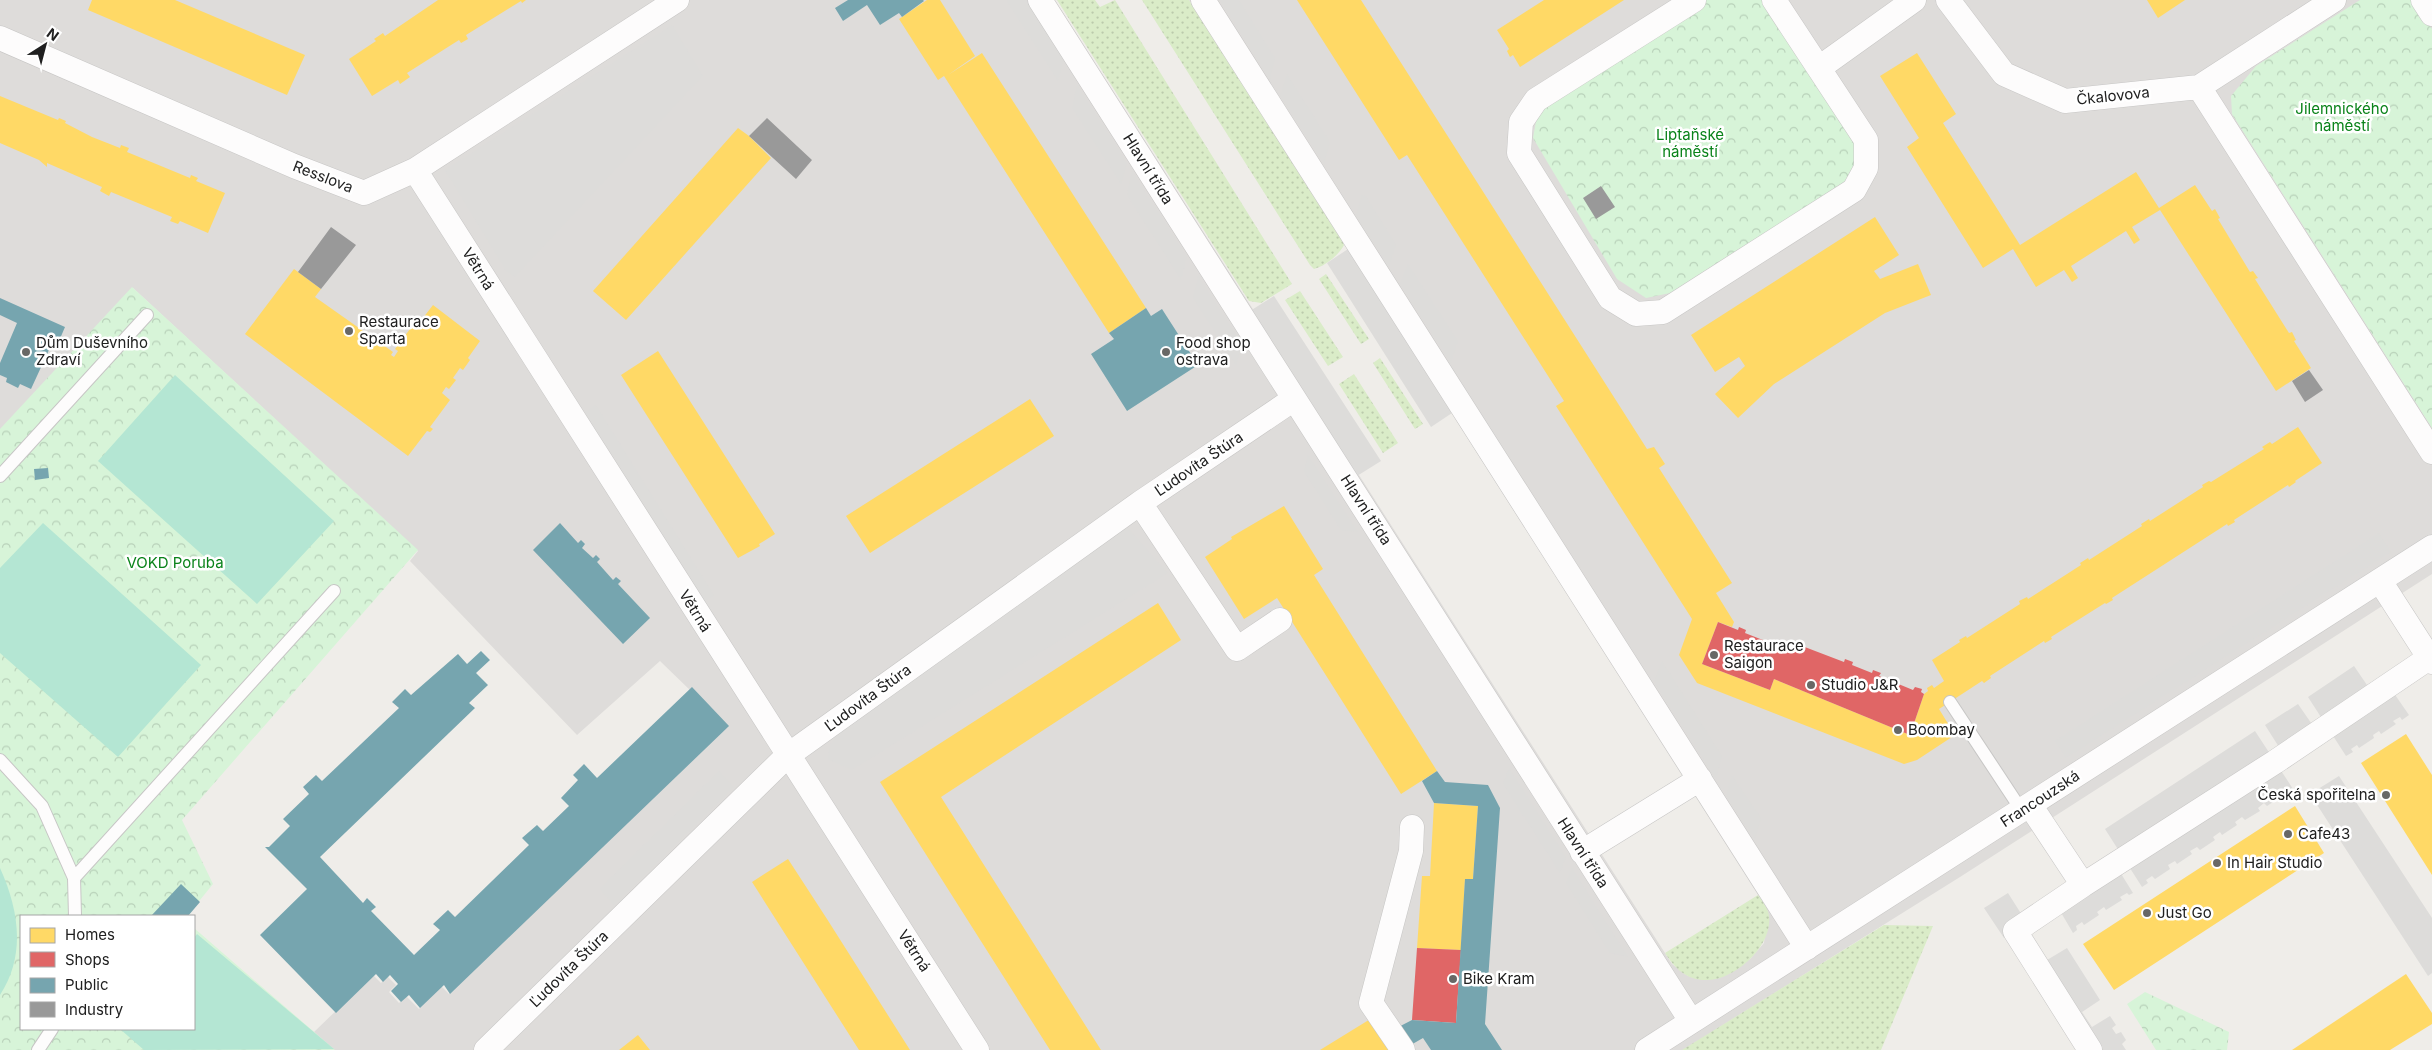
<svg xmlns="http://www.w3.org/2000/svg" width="2432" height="1050" font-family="Inter,sans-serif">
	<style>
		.residential { fill: #dedcda }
		.religious { fill: #dddcda }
		.grass { fill: url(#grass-dots) }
		.park { fill: url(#park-crowns) }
		.pitch { fill: #b4e6d3 }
		.homes { fill: #ffd966 }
		.shops { fill: #e06666 }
		.public { fill: #76a5af }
		.industry { fill: #999 }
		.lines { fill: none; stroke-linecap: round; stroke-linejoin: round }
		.lane-casing { stroke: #c7c6c5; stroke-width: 14 }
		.street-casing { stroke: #c7c6c5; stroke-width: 25 }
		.lane { stroke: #fdfcfc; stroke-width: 12 }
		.street { stroke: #fdfcfc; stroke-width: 24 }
		.poi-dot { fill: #686866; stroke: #fff; stroke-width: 2 }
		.labels { text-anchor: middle; stroke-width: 5; stroke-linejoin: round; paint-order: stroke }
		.street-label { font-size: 15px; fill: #202020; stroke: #fff }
		.park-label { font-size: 15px; fill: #0a831a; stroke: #fff }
		.poi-label { font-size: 15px; fill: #202020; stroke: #fff; text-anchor: start }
	</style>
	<defs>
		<pattern id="grass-dots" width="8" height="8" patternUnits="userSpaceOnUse" patternTransform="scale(1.25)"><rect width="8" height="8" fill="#daecc8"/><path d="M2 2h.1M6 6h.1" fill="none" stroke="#bbcaac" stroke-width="1.8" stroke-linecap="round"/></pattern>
		<pattern id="park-crowns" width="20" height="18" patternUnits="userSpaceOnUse" patternTransform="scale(1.25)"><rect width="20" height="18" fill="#d7f4d8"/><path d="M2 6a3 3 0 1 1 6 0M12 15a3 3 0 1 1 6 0" fill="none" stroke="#b8d1b9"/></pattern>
	</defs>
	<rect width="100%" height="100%" fill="#efede9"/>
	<path class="residential" d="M0,0H1055L1672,964L1688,976L1698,979L1721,977L1750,959L1764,943L1767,911L1765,906L1189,0H2432V574L1960,877L1683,1050H334L314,1032L373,975L381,983L387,976L396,985L389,992L399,1003L406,996L419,1009L441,986L449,994L727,726L660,661L577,735L410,561L418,551L133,288L0,431Z"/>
	<path class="religious" d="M1006,0H1026L1064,59L1058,81Z
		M1220,0H1239L1275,58L1270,80Z
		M672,25L703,76L515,277L506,271L445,170Z
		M1287,74L1330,142L1324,163L1280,96Z
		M1077,85L1127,163L1121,184L1072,108Z
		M1132,171L1187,257L1181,280L1127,195Z
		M1362,195L1366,196L1396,245L1389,267L1356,216Z
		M1348,249L1452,413L1431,427L1327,263Z
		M1408,264L1458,341L1451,363L1400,284Z
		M1198,276L1242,344L1236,365L1193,298Z
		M1274,296L1381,461L1357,476L1250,311Z
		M596,405L714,595L697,606L579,416Z
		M1308,455L1358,532L1341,530L1304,472Z
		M1127,527L1168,573L852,770L828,759L830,745L847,721Z
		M2379,533L2391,552L2066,758L2055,741Z
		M1662,661L1722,756L1716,779L1654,682Z
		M2354,666L2367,685L2382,676L2409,715L2402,720L2400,717L2393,721L2396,724L2381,734L2379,731L2373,735L2374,738L2359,748L2357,745L2351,749L2353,752L2346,756L2308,697Z
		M2298,704L2318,733L2284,755L2265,725Z
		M2255,731L2293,789L2290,791L2287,788L2281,793L2282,796L2267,806L2264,803L2258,808L2260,811L2245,820L2242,817L2235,822L2237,825L2222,835L2220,832L2213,837L2215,840L2200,850L2197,847L2190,851L2192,854L2177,864L2175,861L2168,865L2170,869L2155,879L2152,876L2146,880L2148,883L2142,887L2105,829Z
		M1509,768L1566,857L1560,873L1503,784Z
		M719,771L734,787L614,905L599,889Z
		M1732,775L1761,818L1755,839L1726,797Z
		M2339,776L2432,918V973L2428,976L2310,794Z
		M2115,864L2133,893L2129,895L2127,893L2120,897L2122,900L2106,910L2104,907L2097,912L2099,915L2084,925L2082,922L2076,926L2077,930L2073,933L2056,904Z
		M1572,868L1628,957L1610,953L1566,883Z
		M2008,893L2027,923L2004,938L1984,908Z
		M2067,948L2100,1000L2082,1012L2092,1027L2110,1016L2116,1025L2112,1028L2116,1034L2121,1032L2126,1040L2122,1044L2126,1050H2090L2037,966Z"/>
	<path class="grass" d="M1057,0H1095L1100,7L1115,0L1292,284L1261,303L1249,301Z
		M1142,0H1189L1343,242L1344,245C1339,255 1325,266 1314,269L1310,265Z
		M1326,274L1369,339L1361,344L1319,279Z
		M1300,291L1343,357L1328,366L1285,300Z
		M1380,358L1423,424L1415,429L1373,363Z
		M1354,374L1398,443L1383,453L1339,384Z
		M1758,895C1763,902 1768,908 1769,916C1773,945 1736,979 1708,980C1688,981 1675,969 1665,953Z
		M1884,925L1933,926L1881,1050H1682Z"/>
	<path class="park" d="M1702,0H1768L1853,134L1857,157L1852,177L1670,293L1646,298L1617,279L1533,138L1537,116L1553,94Z
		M2360,0H2413L2432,29V428L2232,114L2231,96L2256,66Z
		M132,287L418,550L182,820L213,884L187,916H21V1029H194V928L335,1050H0V429Z
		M2145,992L2229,1032L2227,1050H2156L2127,1004Z"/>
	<path class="pitch" d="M175,375L334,521L257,604L98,461Z
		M43,523L201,665L118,757L0,653V568Z
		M0,868C19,910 26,955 0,995Z
		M197,934L334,1049L144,1050L120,1029H194V938Z"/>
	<path class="homes" d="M92,0H175L305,55L287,95L88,10Z
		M438,0H526L522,3L521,1L466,35L468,39L461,43L459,40L407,73L410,77L400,84L398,80L372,96L349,59L376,41L374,39L383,33L385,36Z
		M927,0H940L975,56L948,75L982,53L1146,308L1109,333L944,76L938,80L899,19Z
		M1297,0H1361L1647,449L1654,447L1665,464L1659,468L1732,583L1716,593L1734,622L1732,627L1718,622L1702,664L1770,690L1774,679L1910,735L1924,694L1928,691L1927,688L1932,685L1934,688L1944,681L1932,660L1960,642L1959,640L1966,636L1967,638L2020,604L2019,601L2027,597L2028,599L2081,565L2080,563L2088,558L2089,560L2142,526L2141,524L2149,519L2150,521L2203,487L2202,485L2209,481L2211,482L2264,449L2262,447L2270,442L2272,444L2298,427L2322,463L2295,481L2296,482L2289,487L2288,485L2234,520L2235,522L2228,526L2227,524L2112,598L2113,600L2106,604L2105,603L2051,637L2052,639L2045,643L2044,641L1990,676L1991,678L1984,683L1982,681L1939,709L1955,735L1917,760L1904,764L1697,683L1679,655L1692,619L1556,406L1564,401L1407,155L1399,160Z
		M1544,0H1624L1520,67L1513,55L1510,57L1507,51L1509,49L1497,30Z
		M2147,0H2185L2158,18Z
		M1917,53L1956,114L1943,123L2020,245L2136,172L2159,208L2195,185L2212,211L2215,209L2220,218L2218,219L2250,272L2253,271L2258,278L2255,279L2289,333L2292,332L2296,340L2294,341L2311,368L2276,391L2160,210L2132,227L2140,240L2134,244L2126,231L2071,266L2078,278L2072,282L2064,270L2036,287L2013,249L1983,268L1907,147L1919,138L1880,76Z
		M0,96L58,120L59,118L66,121L65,123L92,137L120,148L121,145L129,148L127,152L190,178L191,175L198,178L196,181L225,193L208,233L180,221L178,224L170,221L172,217L111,192L109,196L100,191L102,187L47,163V167L39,160L0,143Z
		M738,128L749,136L771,158L626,320L593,291Z
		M1875,217L1899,255L1874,271L1880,279L1918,264L1931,295L1885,313L1774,384L1738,418L1715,394L1745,366L1739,357L1715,372L1691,335Z
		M294,269L321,289L315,297L393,352L391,355L394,357L398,351L395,349L413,325L416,327L433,305L480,341L468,358L470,360L463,370L460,368L453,378L456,380L449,389L446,387L442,393L450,400L430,427L433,429L430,432L427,431L408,456L245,334Z
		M658,351L775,534L759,544L760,546L738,558L621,375Z
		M1030,399L1054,436L870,553L846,516Z
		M1284,506L1323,569L1314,575L1437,771L1401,794L1277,598L1244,619L1205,557L1232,539L1231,537Z
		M1158,603L1181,640L941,797L1101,1050H1050L880,782Z
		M2406,734L2432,775V875L2361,763Z
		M1434,803L1478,806L1473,879H1465L1461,950L1417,948L1422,876H1430Z
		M2295,806L2324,853L2114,990L2083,944Z
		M788,859L827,919L910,1050H859L752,882Z
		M2406,974L2432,1013V1024L2390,1050H2292Z
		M1372,1018L1393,1050H1320Z
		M638,1035L650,1050H619Z"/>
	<path class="shops" d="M1718,622L1738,630L1739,627L1746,630L1745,633L1786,649L1789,641L1844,662L1845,659L1853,662L1852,665L1872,673L1873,670L1881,673L1879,676L1913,690L1915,687L1922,689L1921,692L1924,694L1910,735L1774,679L1770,690L1702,664Z
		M1417,948L1461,950L1456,1023L1412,1020Z"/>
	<path class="public" d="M848,0H923L924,1L902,17L899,13L880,25L867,5L843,21L835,8Z
		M0,298L65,327L59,341L54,339L31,389L20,384L18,388L6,382L7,378L0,375V363L17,323L0,315Z
		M1146,308L1151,316L1162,309L1198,365L1127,411L1091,354L1114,339L1109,333Z
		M48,468L49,478L35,480L34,469Z
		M560,523L578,543L581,540L585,544L582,548L593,558L596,555L600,559L597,562L613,580L616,577L621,581L618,584L650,618L623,644L533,550Z
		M481,651L490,660L476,673L488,685L469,703L475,708L320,857L363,903L367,898L376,907L371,911L414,955L440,930L433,924L448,910L455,917L529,845L522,838L537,825L543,831L569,806L561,798L578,780L573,775L584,764L597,778L692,687L729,726L450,994L444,985L420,1008L409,995L401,1002L391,991L398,984L390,975L383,982L376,974L336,1013L260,935L307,889L265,847H269L290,826L283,819L309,794L303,787L316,775L322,781L399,708L392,702L405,689L411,695L458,654L467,664Z
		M1437,771L1445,782L1488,785L1500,808L1485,1024L1502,1050H1431L1423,1038L1402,1050L1383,1035L1412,1020L1456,1023L1465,879H1473L1478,806L1434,803L1422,781Z
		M181,884L200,902L188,916H151Z"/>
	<path class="industry" d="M767,118L812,160L796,179L749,136Z
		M1601,186L1615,207L1596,219L1583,198Z
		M331,227L356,245L321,289L298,272Z
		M2309,370L2323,390L2305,402L2292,381Z"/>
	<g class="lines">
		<defs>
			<path id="lane" d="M0,476L147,315
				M1950,702L2022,811
				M0,760L42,806L74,878L75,916
				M74,878L334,591
				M38,1050L52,1029"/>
			<path id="street" d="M1040,0L1691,1021
				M1203,0L1807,948
				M1694,0L1536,100L1521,122L1519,153L1610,298L1636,314L1663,312L1854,190L1866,168V140L1774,0
				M1948,0L2004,74L2065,101L2199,87L2334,0
				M2423,0L2432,14
				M0,38L294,166L364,193L415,170L677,0
				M1819,68L1914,0
				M2199,87L2432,452
				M415,170L977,1050
				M1140,503L1237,649L1280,620
				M2380,581L2432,662
				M2030,805L2083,885L2015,931L2090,1050
				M1582,852L1700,779
				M2083,885L2275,762L2429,658
				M486,1050L787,756L1140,503L1294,399
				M1403,1050L1371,1003L1411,851L1412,827
				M1647,1050L2432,547"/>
		</defs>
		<use href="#lane" class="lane-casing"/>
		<use href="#street" class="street-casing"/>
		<use href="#lane" class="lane"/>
		<use href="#street" class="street"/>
	</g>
	<g class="poi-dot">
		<circle cx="349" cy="331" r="5"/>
		<circle cx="26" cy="352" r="5"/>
		<circle cx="1166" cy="352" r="5"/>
		<circle cx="1714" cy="655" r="5"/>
		<circle cx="1811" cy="685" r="5"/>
		<circle cx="1898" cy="730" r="5"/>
		<circle cx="2386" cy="795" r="5"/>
		<circle cx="2288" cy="834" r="5"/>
		<circle cx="2217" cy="863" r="5"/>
		<circle cx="2147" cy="913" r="5"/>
		<circle cx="1453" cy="979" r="5"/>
	</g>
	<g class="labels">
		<g class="street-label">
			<text transform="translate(2113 96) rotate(-6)" y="5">Čkalovova</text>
			<text transform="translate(1148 169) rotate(58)" y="5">Hlavní třída</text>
			<text transform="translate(323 177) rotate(21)" y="5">Resslova</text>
			<text transform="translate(478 269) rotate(58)" y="5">Větrná</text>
			<text transform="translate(1199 464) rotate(-34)" y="5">Ľudovíta Štúra</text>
			<text transform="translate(1366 510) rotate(57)" y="5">Hlavní třída</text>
			<text transform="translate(695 611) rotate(58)" y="5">Větrná</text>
			<text transform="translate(868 698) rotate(-36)" y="5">Ľudovíta Štúra</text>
			<text transform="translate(2040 799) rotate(-33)" y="5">Francouzská</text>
			<text transform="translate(1583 853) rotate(57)" y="5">Hlavní třída</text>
			<text transform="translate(914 951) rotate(57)" y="5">Větrná</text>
			<text transform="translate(569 969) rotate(-44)" y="5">Ľudovíta Štúra</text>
		</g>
		<g class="park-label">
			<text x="2342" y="114">Jilemnického<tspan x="2342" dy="17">náměstí</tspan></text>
			<text x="1690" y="140">Liptaňské<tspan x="1690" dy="17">náměstí</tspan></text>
			<text x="175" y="568">VOKD Poruba</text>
		</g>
		<g class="poi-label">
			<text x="359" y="327">Restaurace<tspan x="359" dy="17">Sparta</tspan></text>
			<text x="36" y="348">Dům Duševního<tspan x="36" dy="17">Zdraví</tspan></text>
			<text x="1176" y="348">Food shop<tspan x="1176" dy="17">ostrava</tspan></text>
			<text x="1724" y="651">Restaurace<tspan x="1724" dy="17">Saigon</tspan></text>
			<text x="1821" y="690">Studio J&amp;R</text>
			<text x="1908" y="735">Boombay</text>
			<text x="2376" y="800" text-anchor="end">Česká spořitelna</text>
			<text x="2298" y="839">Cafe43</text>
			<text x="2227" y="868">In Hair Studio</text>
			<text x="2157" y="918">Just Go</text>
			<text x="1463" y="984">Bike Kram</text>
		</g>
	</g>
	<rect x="20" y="915" width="175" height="115" fill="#ffffff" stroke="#a6a6a6"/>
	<rect x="30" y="928" width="25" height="15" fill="#ffd966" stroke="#a6a6a6"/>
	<text x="65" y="940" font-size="15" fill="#202020">Homes</text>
	<rect x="30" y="952" width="25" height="15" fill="#e06666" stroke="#a6a6a6"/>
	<text x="65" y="965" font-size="15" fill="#202020">Shops</text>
	<rect x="30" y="978" width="25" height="15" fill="#76a5af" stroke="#a6a6a6"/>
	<text x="65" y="990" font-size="15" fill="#202020">Public</text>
	<rect x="30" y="1002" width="25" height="15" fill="#999999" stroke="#a6a6a6"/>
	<text x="65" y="1015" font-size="15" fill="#202020">Industry</text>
	<g transform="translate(45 45) rotate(36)" stroke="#ffffff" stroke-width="4" paint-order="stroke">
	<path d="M0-4L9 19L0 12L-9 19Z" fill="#202020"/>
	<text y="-8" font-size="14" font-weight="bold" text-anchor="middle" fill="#202020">N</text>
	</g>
</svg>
